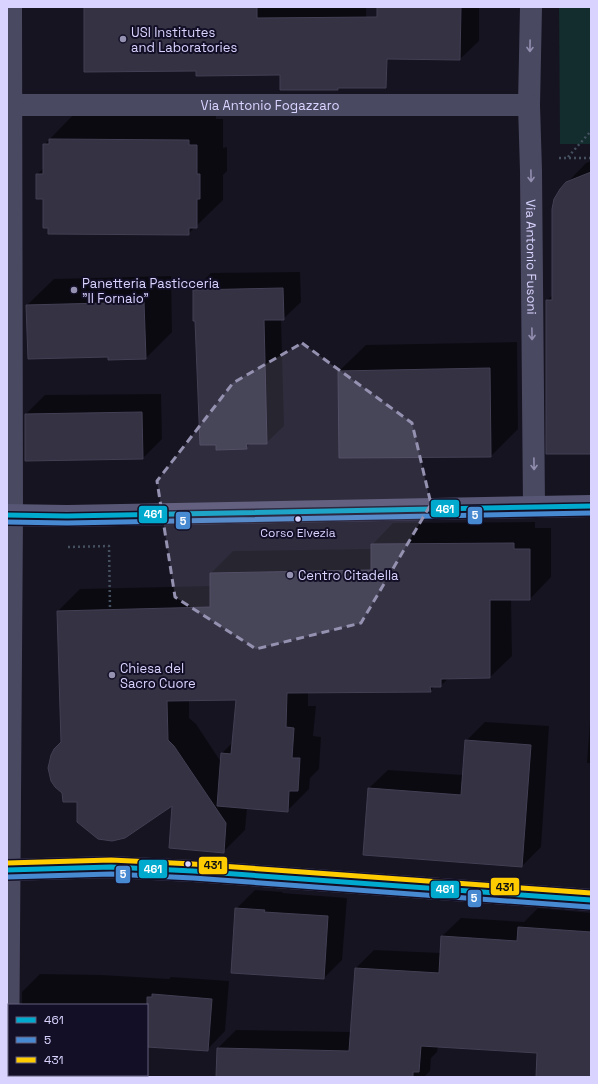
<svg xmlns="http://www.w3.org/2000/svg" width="598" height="1084" font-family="'Space Grotesk',sans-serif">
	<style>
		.green { fill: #132c2d }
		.shadow { fill: #0007; fill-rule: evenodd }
		.building { fill: #343243; stroke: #433f54 }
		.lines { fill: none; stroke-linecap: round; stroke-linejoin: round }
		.path { stroke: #44505f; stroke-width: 2.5; stroke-dasharray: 2 3; stroke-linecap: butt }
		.street { stroke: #4a4962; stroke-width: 22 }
		.secondary { stroke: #575674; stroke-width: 22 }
		.bus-1-casing { stroke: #130f26; stroke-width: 8 }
		.bus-2-casing { stroke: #130f26; stroke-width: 8 }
		.bus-3-casing { stroke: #130f26; stroke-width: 8 }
		.bus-1 { stroke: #00a9ce; stroke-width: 5 }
		.bus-2 { stroke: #488ad1; stroke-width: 5 }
		.bus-3 { stroke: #fc0; stroke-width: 5 }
		.oneway { stroke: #928eb0 }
		.marked { fill: #9591b1; fill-opacity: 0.2; stroke: #9591b1; stroke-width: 3; stroke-dasharray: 8 5; stroke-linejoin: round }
		.poi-dot { fill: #9591b1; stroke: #130f26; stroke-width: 1.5 }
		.bus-dot { fill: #d9d4ff; stroke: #130f26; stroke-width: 1.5 }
		.labels { text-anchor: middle; stroke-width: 4; stroke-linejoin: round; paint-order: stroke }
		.bus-label { font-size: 12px; fill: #d9d4ff; stroke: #130f26 }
		.poi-label { font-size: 13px; fill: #d9d4ff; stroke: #130f26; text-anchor: start }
		.street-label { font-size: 13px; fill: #d9d4ff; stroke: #130f26 }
		.line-badge { stroke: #130f26; stroke-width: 1.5 }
		.badge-label { font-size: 11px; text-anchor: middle; font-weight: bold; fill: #fff }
		.pale-badge-label { font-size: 11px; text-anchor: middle; font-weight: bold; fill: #111 }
	</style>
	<rect width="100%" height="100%" fill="#161421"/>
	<path class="green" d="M559,7H591V144H560Z"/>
	<path class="shadow" d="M85,7H366L367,62L338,89L281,74L197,70Z
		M388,7H479V41L460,59Z
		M76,112L216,113V119H223V148L227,147V171L223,175V200L188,234L44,198L37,174L44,168V145Z
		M591,161V453L547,300L553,295L561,189L586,163Z
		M300,272L301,302L283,319H281L284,426L266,443H251L246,448L194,290L211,273Z
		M171,276L172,332L146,358L109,356L27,305L54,279Z
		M517,342L518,429L491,456L340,457L339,371L366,345Z
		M161,394L162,439L143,458L26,414L45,395Z
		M535,522V528H551V577L530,599H511L512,656L490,677L449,678L440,686H435L430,691L308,692V706H316L313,736L321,737L319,769L310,778L309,789L287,811L247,808L245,830L223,852L173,804L78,801L62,743L58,611L80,589L211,586V573L233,551L372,549V545L393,523ZM237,699L233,742L222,753L221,762L196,724L189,718V700Z
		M591,707V763H587Z
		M485,722L549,726L541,847L522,866L369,788L388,770L463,775L466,741Z
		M255,890L283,892L282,893L347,898L342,960L324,978L236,909Z
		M538,908L591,913V1077H537L538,1052L438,1046L437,1052L431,1058L430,1071L424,1077H217L218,1048L236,1030L351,1032L356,968L374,950L441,953L442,936L461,918L524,922Z
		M40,974L102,975L169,979L171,977L229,981L225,1031L207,1050L150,1046L147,1047V1005H22V992Z
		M9,1075H104V1077H7Z"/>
	<path class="building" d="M84,7H257V18L377,17V7H461L460,60L387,59L386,88H338V90H280V75L196,76V71L84,72Z
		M49,139L189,140V145H197V174H200V199H197V228H189V235L48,234V228H43V199H36V174H43V144H49Z
		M591,172V454H546V300H552V209L554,199L560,189L566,182Z
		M283,288L284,320H264L267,444H246L247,449L216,450V445H200L195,321H193V290Z
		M144,302L146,359L108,360V357L28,359L26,305Z
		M490,368L491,457L339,458L338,371Z
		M142,412L143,459L25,461V414Z
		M514,543V549H530V600H490V678L441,679V687H430L431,692L287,693L286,727L294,728L292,758H300L298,791H289L288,812L217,806L221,753L231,754L236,700L167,701L168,740L174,746L226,823L224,853L169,848L172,806L125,838L112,841L98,839L77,822V802H63L62,793L55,787L51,781L48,768L51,755L54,749L61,742L57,611L210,607V573L371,570V544Z
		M465,740L531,745L522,867L363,855L368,788L461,795Z
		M235,908L265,910L264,912L328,916L324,979L231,973Z
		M518,927L591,932V1077H536L537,1053L421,1046L419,1072H413V1077H216L217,1048L349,1051L355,968L439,973L441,936L517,941Z
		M152,994L212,999L208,1051L147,1047V997H152Z"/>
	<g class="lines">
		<path class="path" d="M568,157L591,131
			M559,158H591
			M68,547L109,546L110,609"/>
		<g class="street">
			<path id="s1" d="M531,7L529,105L531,171L534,507"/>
			<path id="s2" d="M11,105H529"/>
			<path d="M8,1077L12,515L11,7"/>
		</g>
		<path class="secondary" d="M7,515L67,516L591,506
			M7,870L111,867L193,871L591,900"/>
		<defs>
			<path id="bus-1" d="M7,515L67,516L591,506
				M7,870L111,867L193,871L591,900"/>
			<path id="bus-2" d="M7,522L67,523L591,513
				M7,877L111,874L193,878L590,907"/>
			<path id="bus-3" d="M7,863L111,860L193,864L591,893"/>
		</defs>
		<use href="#bus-1" class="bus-1-casing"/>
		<use href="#bus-2" class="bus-2-casing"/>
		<use href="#bus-3" class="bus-3-casing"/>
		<use href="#bus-1" class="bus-1"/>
		<use href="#bus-2" class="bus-2"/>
		<use href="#bus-3" class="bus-3"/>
	</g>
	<defs><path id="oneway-shaft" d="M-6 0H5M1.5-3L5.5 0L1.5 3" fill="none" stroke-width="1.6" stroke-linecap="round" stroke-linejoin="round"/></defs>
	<g class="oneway">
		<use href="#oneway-shaft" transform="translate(530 46) rotate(91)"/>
		<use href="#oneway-shaft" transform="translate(531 176) rotate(89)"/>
		<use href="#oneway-shaft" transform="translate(532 334) rotate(89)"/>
		<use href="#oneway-shaft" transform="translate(534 464) rotate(89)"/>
	</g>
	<path class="marked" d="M302,343L412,423L431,504L361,623L256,649L175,597L157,481L233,383Z"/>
	<g class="poi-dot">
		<circle cx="123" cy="39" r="4"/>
		<circle cx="74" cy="290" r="4"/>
		<circle cx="290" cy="575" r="4"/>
		<circle cx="112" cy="675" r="4"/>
	</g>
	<g class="bus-dot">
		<circle cx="298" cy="519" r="3.5"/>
		<circle cx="188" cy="864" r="3.5"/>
	</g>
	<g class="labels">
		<g class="bus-label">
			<text x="298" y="537">Corso Elvezia</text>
		</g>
		<g class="poi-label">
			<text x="131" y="37">USI Institutes<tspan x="131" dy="15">and Laboratories</tspan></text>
			<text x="82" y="288">Panetteria Pasticceria<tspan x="82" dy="15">"Il Fornaio"</tspan></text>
			<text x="298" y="580">Centro Citadella</text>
			<text x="120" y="673">Chiesa del<tspan x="120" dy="15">Sacro Cuore</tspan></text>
		</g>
		<g class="street-label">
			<text dy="5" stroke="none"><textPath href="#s2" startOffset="259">Via Antonio Fogazzaro</textPath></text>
			<text dy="5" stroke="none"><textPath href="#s1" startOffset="250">Via Antonio Fusoni</textPath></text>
		</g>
	</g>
	<g class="line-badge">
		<rect x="430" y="499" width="30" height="19" rx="4" fill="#00a9ce"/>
		<rect x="138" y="505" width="30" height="19" rx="4" fill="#00a9ce"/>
		<rect x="467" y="506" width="16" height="19" rx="4" fill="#488ad1"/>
		<rect x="175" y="511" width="16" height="19" rx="4" fill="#488ad1"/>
		<rect x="198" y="856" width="30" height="19" rx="4" fill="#fc0"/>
		<rect x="138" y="859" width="30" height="20" rx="4" fill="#00a9ce"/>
		<rect x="115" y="865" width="16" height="19" rx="4" fill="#488ad1"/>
		<rect x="490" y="877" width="30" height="19" rx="4" fill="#fc0"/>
		<rect x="430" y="880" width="30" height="19" rx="4" fill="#00a9ce"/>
		<rect x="467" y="889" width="15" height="19" rx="4" fill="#488ad1"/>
	</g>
	<g class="badge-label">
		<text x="445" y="513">461</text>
		<text x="153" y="518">461</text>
		<text x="475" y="519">5</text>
		<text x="183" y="525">5</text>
		<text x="153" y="873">461</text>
		<text x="123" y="878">5</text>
		<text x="445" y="893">461</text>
		<text x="474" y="902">5</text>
	</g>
	<g class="pale-badge-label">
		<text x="213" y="869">431</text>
		<text x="505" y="891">431</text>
	</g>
	<rect width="598" height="1084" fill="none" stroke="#d9d4ff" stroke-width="16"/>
	<rect x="8" y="1004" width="140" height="72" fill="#130f26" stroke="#625e7d"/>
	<rect x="16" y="1017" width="20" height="6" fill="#00a9ce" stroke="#625e7d"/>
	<text x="44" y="1024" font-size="12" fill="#d9d4ff">461</text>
	<rect x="16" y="1037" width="20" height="6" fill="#488ad1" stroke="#625e7d"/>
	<text x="44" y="1044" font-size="12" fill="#d9d4ff">5</text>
	<rect x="16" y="1057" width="20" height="6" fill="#ffcc00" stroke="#625e7d"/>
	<text x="44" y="1064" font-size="12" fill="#d9d4ff">431</text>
</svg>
